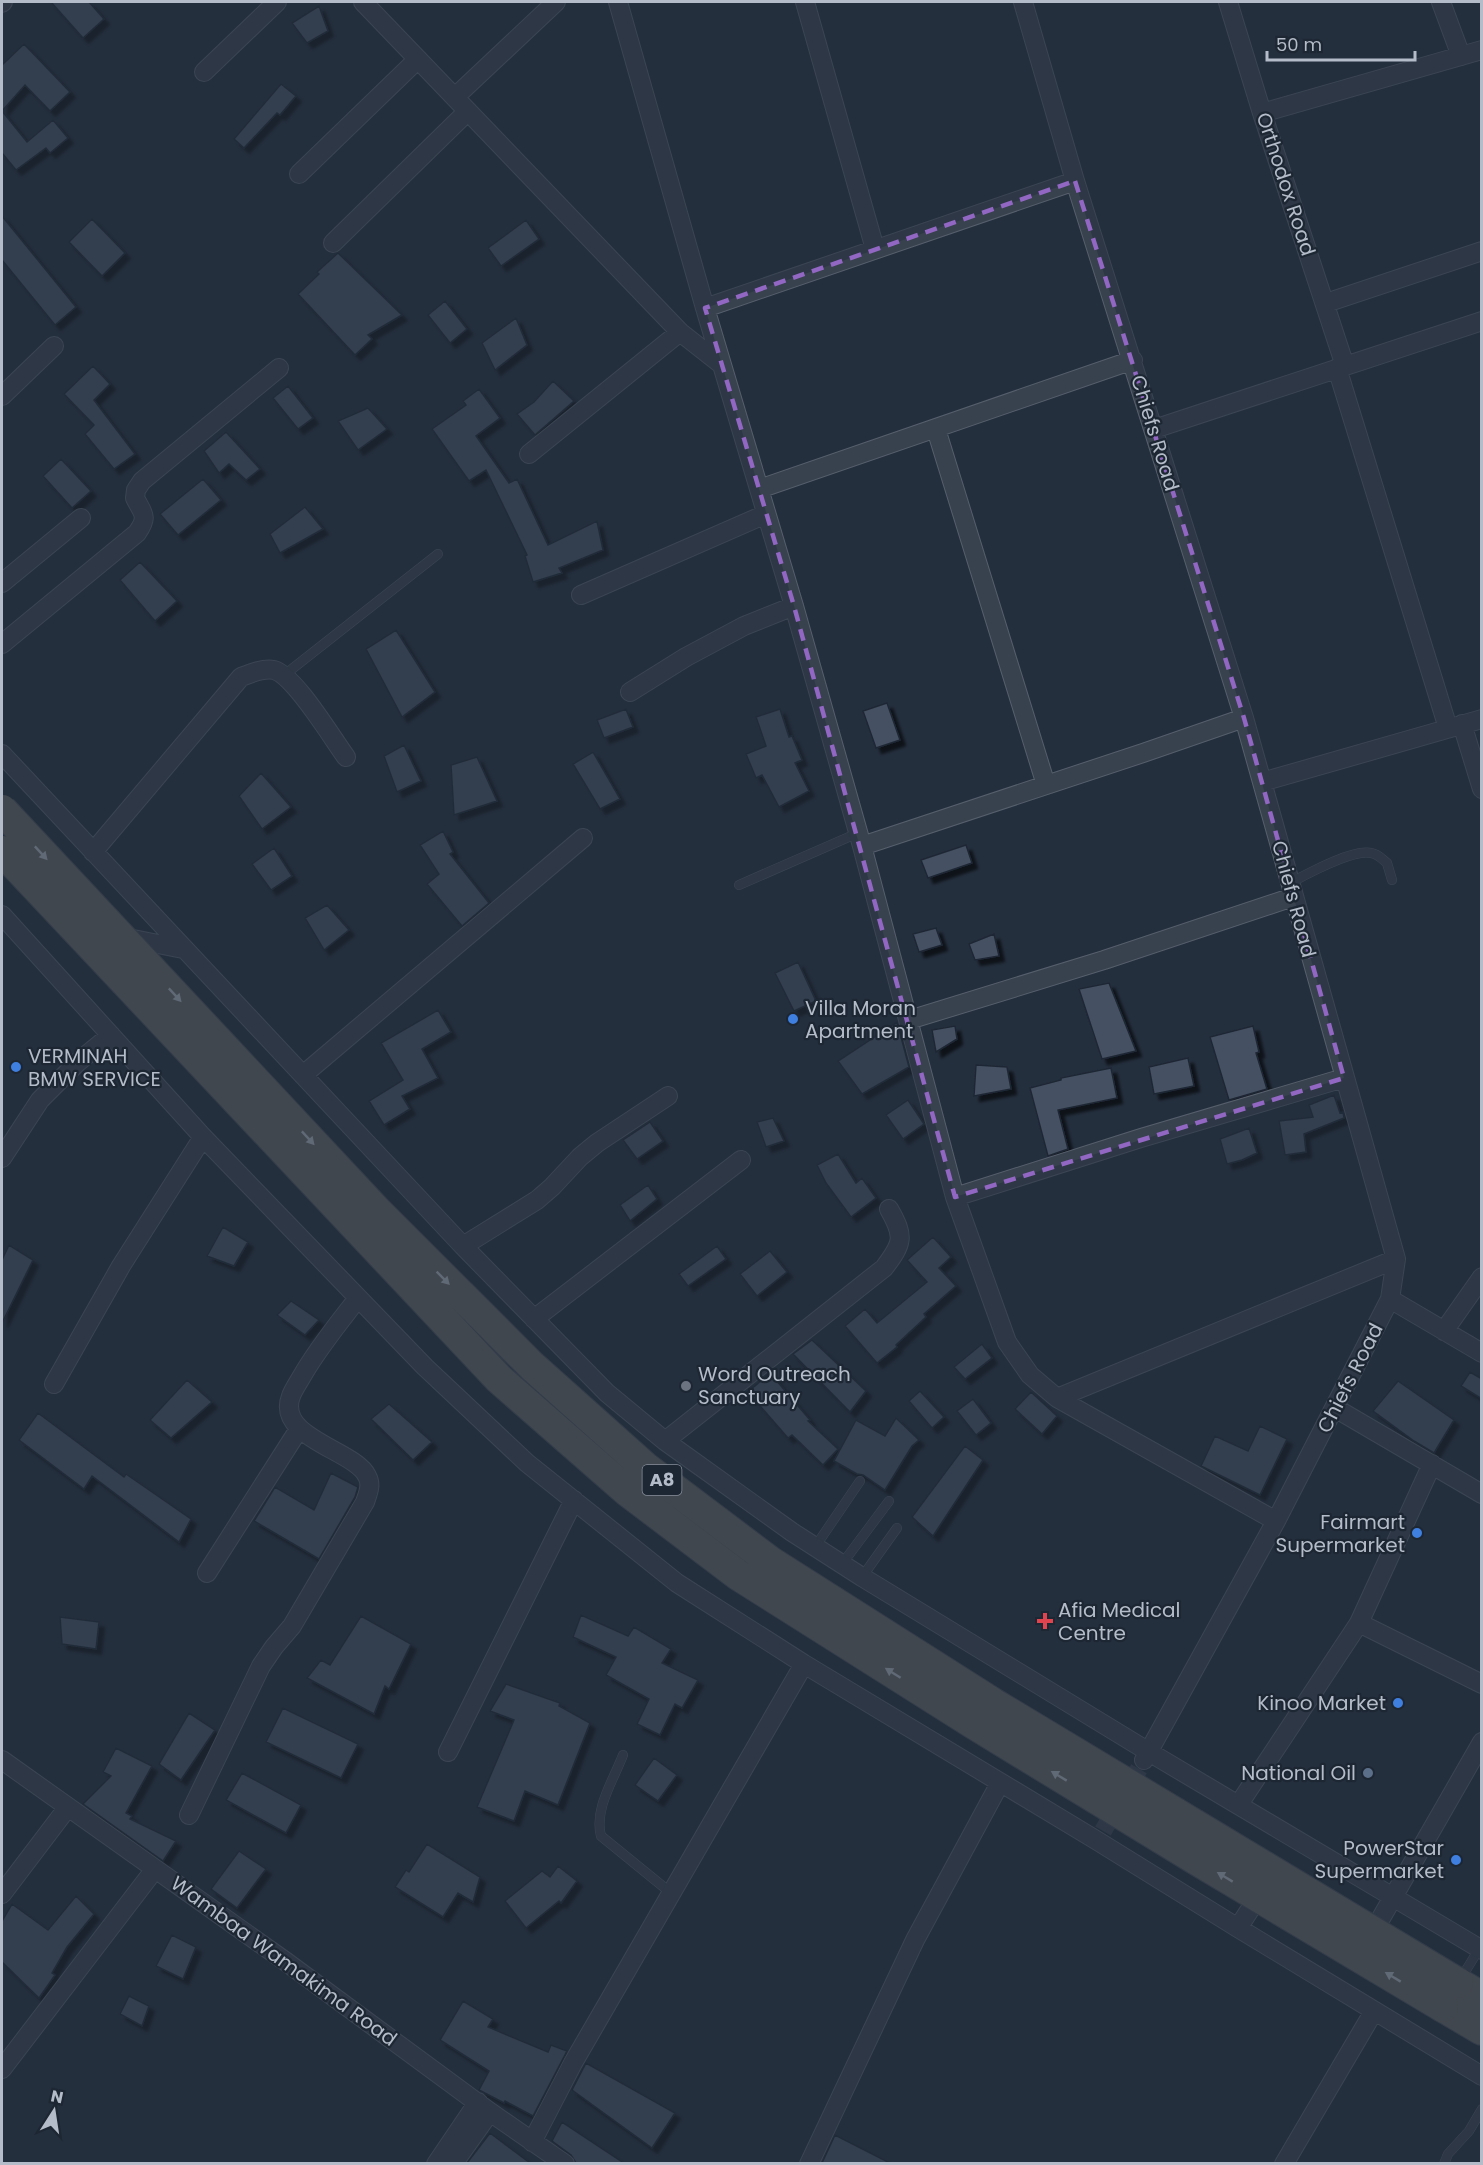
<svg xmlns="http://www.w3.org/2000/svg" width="1483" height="2165" font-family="Poppins,sans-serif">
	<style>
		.building { fill: #455162; stroke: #1f2835; stroke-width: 1.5; filter: url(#shadow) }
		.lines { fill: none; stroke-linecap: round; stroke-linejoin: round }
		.minor-tunnel { stroke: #3a4453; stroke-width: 18; stroke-dasharray: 18 9; stroke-linecap: butt }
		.service-casing { stroke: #565f6c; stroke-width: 10 }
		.minor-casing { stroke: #565f6c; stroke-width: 20 }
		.trunk-casing { stroke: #434c59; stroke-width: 32 }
		.service { stroke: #38414e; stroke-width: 9 }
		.minor { stroke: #38414e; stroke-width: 18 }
		.trunk { stroke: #656462; stroke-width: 30 }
		.trunk-bridge-casing { stroke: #434c59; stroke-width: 32; stroke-linecap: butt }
		.trunk-bridge { stroke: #656462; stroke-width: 30 }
		.oneway { fill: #a8afba }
		.marked { fill: none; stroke: #9266c3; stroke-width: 4.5; stroke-dasharray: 12 8; stroke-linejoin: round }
		.shop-dot { fill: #3f7fe0; stroke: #1d2633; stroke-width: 2 }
		.worship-dot { fill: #6b7280; stroke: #1d2633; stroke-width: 2 }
		.health-dot { fill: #e0444e; stroke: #1d2633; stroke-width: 2 }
		.service-dot { fill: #5c6f8a; stroke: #1d2633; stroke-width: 2 }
		.labels { text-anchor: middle; stroke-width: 4.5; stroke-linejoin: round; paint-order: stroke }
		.shield { fill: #1d2633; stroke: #878f9c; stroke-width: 1.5 }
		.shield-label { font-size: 18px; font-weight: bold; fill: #b4bcc9 }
		.street-label { font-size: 20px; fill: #b4bcc9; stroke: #1d2633 }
		.poi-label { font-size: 20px; fill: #b4bcc9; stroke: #1d2633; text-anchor: start }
	</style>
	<defs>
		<filter id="shadow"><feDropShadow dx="5.5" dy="5.5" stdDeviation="1.5" flood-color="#0009"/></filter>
	</defs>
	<rect width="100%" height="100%" fill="#242f3e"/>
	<path class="building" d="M51,2H89L104,19L83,38Z
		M319,6L328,31L307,43L292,23Z
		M24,44L70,92L50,111L25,85L2,111L27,142L53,120L68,138L50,153L46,148L16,170L2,153V65Z
		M281,84L296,96L280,115L277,113L244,148L234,139Z
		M2,216L76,307L55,325L2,260Z
		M92,219L125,253L102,276L69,242Z
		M526,220L539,239L501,266L488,248Z
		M338,253L402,315L368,335L372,339L355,355L298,294L319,274L317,272Z
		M445,301L467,329L450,343L428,315Z
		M516,318L527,345L495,370L482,343Z
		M93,366L110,384L94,400L135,454L114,469L85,434L94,425L64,394Z
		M553,381L574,401L535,435L517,414L534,402Z
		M288,386L313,418L298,429L273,398Z
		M479,389L500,418L476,436L509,483L517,479L548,545L597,521L603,550L559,568L562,573L533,582L525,556L527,555L486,470L469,481L432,429L466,405L463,401Z
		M368,408L387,429L358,450L338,421Z
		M226,432L260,469L246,480L229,464L219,473L204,451Z
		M61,459L91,491L72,508L43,476Z
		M203,479L221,500L178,535L160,514Z
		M305,507L323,529L280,553L270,534Z
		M140,562L177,601L155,621L120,580Z
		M396,630L435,692L402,717L366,649Z
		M887,703L900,740L876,748L863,711Z
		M626,709L633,727L604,738L597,720Z
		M780,709L789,737L792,736L802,760L795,763L809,791L779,807L762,775L756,778L746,754L766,746L756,717Z
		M404,745L421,781L397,792L384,756Z
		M593,752L620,799L600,809L573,764Z
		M477,757L497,801L454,815L451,765Z
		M261,773L291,807L262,829L239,796Z
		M443,831L453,852L450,854L489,903L462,926L427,884L439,874L420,845Z
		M966,845L972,863L928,878L921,860Z
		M274,848L292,876L271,890L252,864Z
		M327,905L349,930L324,950L305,918Z
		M936,928L942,945L919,952L913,934Z
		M994,934L999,956L975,960L969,944Z
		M798,962L816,1001L794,1011L775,973Z
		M1109,983L1136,1051L1102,1059L1079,989Z
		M438,1010L451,1032L422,1049L438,1078L402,1096L410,1109L384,1125L369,1101L403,1080L381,1043Z
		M897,1022L909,1067L862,1094L838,1061Z
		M955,1026L957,1039L936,1052L932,1030Z
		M1253,1026L1259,1052L1256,1053L1267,1089L1229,1100L1210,1037Z
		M1188,1058L1194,1086L1154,1094L1149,1067Z
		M976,1065L1007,1067L1011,1089L974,1096Z
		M1111,1068L1117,1098L1058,1110L1068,1149L1048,1156L1030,1088L1061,1080V1078Z
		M1334,1095L1340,1113L1343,1112L1344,1118L1304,1134L1306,1152L1285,1155L1279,1121L1313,1117L1309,1105Z
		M908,1100L924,1124L903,1139L886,1115Z
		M773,1118L784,1141L766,1147L757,1122Z
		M650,1122L663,1141L637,1159L623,1140Z
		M1249,1128L1257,1153L1242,1160L1227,1164L1220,1139Z
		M838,1154L856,1183L862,1178L876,1198L851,1217L826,1183L817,1165Z
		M648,1185L657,1199L630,1221L620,1205Z
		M223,1227L248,1242L234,1266L207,1256Z
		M933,1237L951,1257L939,1268L956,1286L924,1314L926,1317L896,1345L897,1347L877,1363L845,1326L865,1309L877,1323L927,1282L907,1260Z
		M9,1245L33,1260L2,1323V1260Z
		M717,1246L726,1259L688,1286L679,1274Z
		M770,1251L787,1272L757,1296L740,1274Z
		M291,1301L319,1320L305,1335L277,1315Z
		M812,1340L866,1391L850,1412L793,1354Z
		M982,1344L992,1358L965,1379L954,1367Z
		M1470,1372L1482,1379V1399L1461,1386Z
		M770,1373L810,1420L808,1421L838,1449L823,1465L792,1435L788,1438L748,1392Z
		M187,1380L212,1402L171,1438L150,1420Z
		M1398,1381L1454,1420L1434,1453L1414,1441L1373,1411Z
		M920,1391L944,1417L932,1428L909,1401Z
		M1031,1392L1057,1416L1042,1434L1015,1409Z
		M973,1399L991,1423L976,1435L957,1411Z
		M389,1404L432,1442L413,1460L371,1419Z
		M38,1413L124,1477L126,1474L191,1519L179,1542L92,1476L84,1489L19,1440Z
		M896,1418L919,1440L912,1446L885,1490L863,1475L857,1474L834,1461L856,1420L885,1436Z
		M1260,1426L1287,1439L1260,1495L1201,1466L1215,1436L1248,1451Z
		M965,1446L983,1460L933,1536L912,1517Z
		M331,1473L358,1487L355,1497L319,1559L254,1521L275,1487L314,1510Z
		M581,1615L628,1636L634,1627L671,1649L662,1663L698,1680L682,1708L675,1704L660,1735L637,1724L649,1699L606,1675L616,1657L573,1637Z
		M361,1616L411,1644L389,1689L385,1686L374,1714L307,1678L321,1660L330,1665Z
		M60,1617L99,1622L96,1649L62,1644Z
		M506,1684L560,1703L559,1706L590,1723L558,1805L525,1791L514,1821L477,1807L514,1720L490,1711Z
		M283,1708L358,1744L341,1778L266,1742Z
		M189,1713L215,1730L181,1780L159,1764Z
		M116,1748L152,1766L126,1813L132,1816L130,1819L176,1841L163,1861L83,1804L111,1776L103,1772Z
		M654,1758L677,1775L658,1801L635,1785Z
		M242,1773L301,1805L286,1833L226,1800Z
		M427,1844L480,1877L473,1902L458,1893L443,1917L395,1887L406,1870L409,1872Z
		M239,1851L266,1869L237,1908L211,1889Z
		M558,1866L577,1881L561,1903L559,1901L526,1928L505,1901L542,1871L550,1877Z
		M76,1896L94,1914L67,1947L52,1973L55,1975L39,1998L2,1962V1921L12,1904L48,1930Z
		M172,1935L196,1947L183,1979L156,1966Z
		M129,1996L149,2006L142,2026L120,2014Z
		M463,2001L493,2019L488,2027L548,2052L551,2045L567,2051L533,2116L505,2101L504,2103L479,2090L489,2071L440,2040Z
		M586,2063L675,2113L652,2148L572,2090Z
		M562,2122L624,2163H576L571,2155L552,2141Z
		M490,2133L530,2163H467Z
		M835,2135L890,2163H822Z"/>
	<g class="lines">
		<path class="minor-tunnel" d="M1103,1831L1144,1760"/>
		<defs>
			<path id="service" d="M283,676L438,554
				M1290,883C1307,874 1352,849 1371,853C1378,854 1382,859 1387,863L1392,880
				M739,885L858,833
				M815,1547L860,1481
				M842,1564L889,1501
				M862,1577L897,1528
				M623,1755C613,1781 594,1809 601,1836L671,1893
				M1460,1980L1479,1949
				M1444,2164L1448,2154L1469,2131L1482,2109"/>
			<path id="minor" d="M363,2L680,332L722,365
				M618,2L705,308L794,606L862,846L955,1197L1007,1342L1030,1375L1057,1398L1276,1521
				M805,2L875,249
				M1023,2L1075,181L1244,718L1396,1259L1390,1299L1276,1521L1144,1760
				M1228,2L1262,113L1345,366
				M1441,2L1461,56
				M2,3L3,2
				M204,72L277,2
				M455,97L556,2
				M1262,113L1482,50
				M299,174L418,59
				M333,243L468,111
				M1326,303L1482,251
				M705,308L1075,181
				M1337,368L1448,728
				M2,396L54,346
				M936,429L1046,785
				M1154,429L1482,321
				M529,454L680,332
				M759,489L1133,360
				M2,583L81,518
				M581,595L766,514
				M2,644L137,533C149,516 143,514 135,498L136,490L142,481L279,368
				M630,692L686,657L744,626L794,606
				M1462,724L1482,789
				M2,754L463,1246L607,1393L665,1441L792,1532L862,1577L1149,1752L1482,1950
				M1262,782L1482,719
				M862,846L1143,753L1244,718
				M93,852L241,677C251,673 263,668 274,670C295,676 332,738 346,757
				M2,915L203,1137L425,1367L527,1463L677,1583L804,1664L1096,1840L1238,1928L1482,2076
				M123,937L183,949
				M909,1020L1104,960L1293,897
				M303,1075L583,838
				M2,1158L40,1100L78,1062L111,1035
				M955,1197L1141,1138L1344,1078
				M463,1246L537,1200L552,1187L580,1157L597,1143L668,1096
				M1390,1299L1482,1353
				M534,1319L741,1160
				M1444,1331L1482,1277
				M54,1384L121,1266L203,1137
				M1057,1398L1396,1259
				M1335,1408L1482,1494
				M665,1441L884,1268C903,1243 905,1237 889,1209
				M207,1573L299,1429
				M1359,1623L1482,1684
				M448,1752L574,1500
				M2,1760L285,1961L490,2112L565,2164
				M1239,1804L1359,1623L1432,1464
				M189,1815L261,1666L274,1647L292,1626L365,1502C368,1493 372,1485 367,1476C355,1450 275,1438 291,1396C293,1390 298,1383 302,1376C318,1348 338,1324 358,1298
				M2,1894L68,1807
				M1238,1928L1258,1897
				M1373,1932L1482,1742
				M2,2069L155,1869
				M532,2142L573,2063L804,1664
				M436,2164L478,2102
				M453,2164L490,2112
				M809,2164L915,1940L1000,1783
				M1284,2164L1374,2011"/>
			<path id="trunk" d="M1458,1983L1482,1997
				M1443,2007L1482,2030"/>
		</defs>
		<use href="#service" class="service-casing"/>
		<use href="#minor" class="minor-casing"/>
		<use href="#trunk" class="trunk-casing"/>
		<use href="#service" class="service"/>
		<use href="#minor" class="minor"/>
		<use href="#trunk" class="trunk"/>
		<defs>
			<path id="trunk-bridge" d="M2,810L375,1209L532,1366L645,1467L771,1562L993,1703L1458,1983
				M2,851L499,1379L627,1491L738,1575L974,1724L1195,1859L1443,2007"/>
		</defs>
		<use href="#trunk-bridge" class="trunk-bridge-casing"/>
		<use href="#trunk-bridge" class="trunk-bridge"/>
	</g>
	<defs><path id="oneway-solid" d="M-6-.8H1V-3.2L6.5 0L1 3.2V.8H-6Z" transform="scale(1.5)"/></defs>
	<g class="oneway">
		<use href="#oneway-solid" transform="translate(41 853) rotate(47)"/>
		<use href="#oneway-solid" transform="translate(175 995) rotate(47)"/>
		<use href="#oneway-solid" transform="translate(308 1138) rotate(47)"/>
		<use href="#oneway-solid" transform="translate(443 1278) rotate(45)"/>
		<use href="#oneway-solid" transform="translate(893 1673) rotate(-148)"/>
		<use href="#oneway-solid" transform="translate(1059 1776) rotate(-149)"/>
		<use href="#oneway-solid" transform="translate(1225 1877) rotate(-149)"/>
		<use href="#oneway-solid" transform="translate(1393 1977) rotate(-149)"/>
	</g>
	<path d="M0 0H1483V2165H0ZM1075,181L1244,718L1344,1078L955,1197L794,606L705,308Z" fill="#242f3e" fill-opacity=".55" fill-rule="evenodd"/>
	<path class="marked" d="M1075,181L1244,718L1344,1078L955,1197L794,606L705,308Z"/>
	<g class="shop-dot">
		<circle cx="793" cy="1019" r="6"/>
		<circle cx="16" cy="1067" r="6"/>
		<circle cx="1417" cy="1533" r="6"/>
		<circle cx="1398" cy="1703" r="6"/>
		<circle cx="1456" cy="1860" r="6"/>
	</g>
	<circle class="worship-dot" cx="686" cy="1386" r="6"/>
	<path class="health-dot" d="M1042 1612h6v6h6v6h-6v6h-6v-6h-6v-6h6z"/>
	<circle class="service-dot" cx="1368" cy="1773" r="6"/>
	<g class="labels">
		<rect class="shield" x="642.5" y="1465" width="39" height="30" rx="4.5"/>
		<g class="shield-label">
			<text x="662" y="1486">A8</text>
		</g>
		<g class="street-label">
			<text transform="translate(1286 184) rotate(72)" y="7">Orthodox Road</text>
			<text transform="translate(1155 433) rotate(73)" y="7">Chiefs Road</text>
			<text transform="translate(1294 899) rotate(75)" y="7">Chiefs Road</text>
			<text transform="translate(1350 1378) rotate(-63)" y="7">Chiefs Road</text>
			<text transform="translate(284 1961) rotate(36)" y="7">Wambaa Wamakima Road</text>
		</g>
		<g class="poi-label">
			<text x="805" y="1015">Villa Moran<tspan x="805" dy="23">Apartment</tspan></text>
			<text x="28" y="1063">VERMINAH<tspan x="28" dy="23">BMW SERVICE</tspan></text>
			<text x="698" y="1381">Word Outreach<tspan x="698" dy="23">Sanctuary</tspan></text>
			<text x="1405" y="1529" text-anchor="end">Fairmart<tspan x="1405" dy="23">Supermarket</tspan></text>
			<text x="1058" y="1617">Afia Medical<tspan x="1058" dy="23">Centre</tspan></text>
			<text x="1386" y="1710" text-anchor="end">Kinoo Market</text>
			<text x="1356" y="1780" text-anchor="end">National Oil</text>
			<text x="1444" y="1855" text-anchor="end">PowerStar<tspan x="1444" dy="23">Supermarket</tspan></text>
		</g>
	</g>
	<rect width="1483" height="2165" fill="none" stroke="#b4bcc9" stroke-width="6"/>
	<g transform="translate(54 2111) rotate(12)" stroke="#1d2633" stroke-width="4.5" paint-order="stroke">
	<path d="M0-4.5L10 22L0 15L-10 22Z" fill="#b4bcc9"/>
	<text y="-9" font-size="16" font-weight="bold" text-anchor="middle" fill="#b4bcc9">N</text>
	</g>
	<path d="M1267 51v9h148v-9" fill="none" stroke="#b4bcc9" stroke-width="3"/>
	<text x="1276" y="51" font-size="18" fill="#b4bcc9" stroke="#1d2633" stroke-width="4.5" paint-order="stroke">50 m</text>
</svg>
